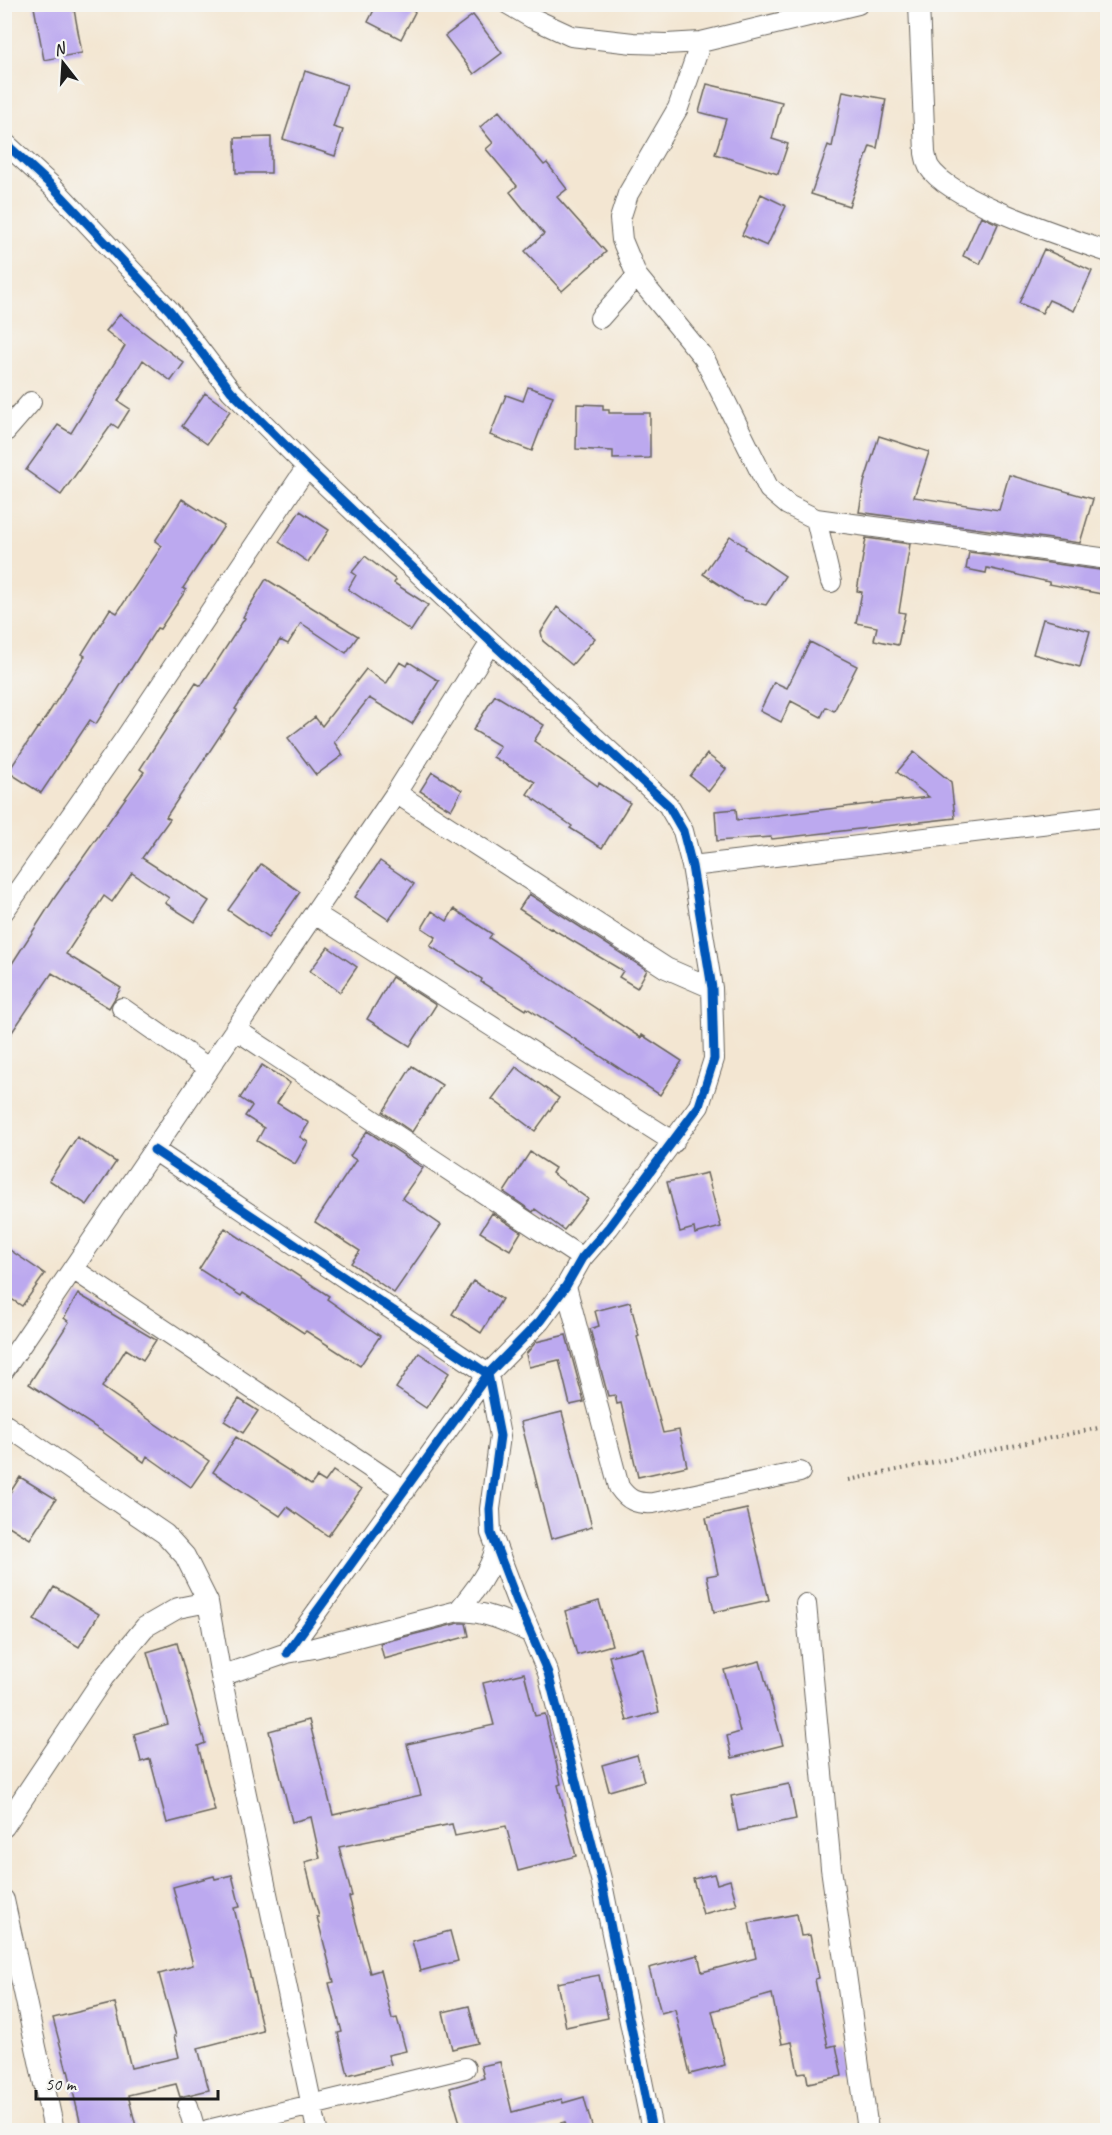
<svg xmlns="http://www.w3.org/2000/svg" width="1112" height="2135" font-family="Caveat,sans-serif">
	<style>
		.building { fill: #bca9ef }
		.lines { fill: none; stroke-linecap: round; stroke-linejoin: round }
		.minor-casing { stroke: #67635c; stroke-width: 22 }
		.path { stroke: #67635c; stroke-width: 4; stroke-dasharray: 1.5 4.5; stroke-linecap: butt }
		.minor { stroke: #fff; stroke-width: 20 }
		.cycleway-casing { stroke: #f6f6f2; stroke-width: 13 }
		.cycleway { stroke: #0057b8; stroke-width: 9 }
	</style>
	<rect width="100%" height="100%" fill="#f6f6f2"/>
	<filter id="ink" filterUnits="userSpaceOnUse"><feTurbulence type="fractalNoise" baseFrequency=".0167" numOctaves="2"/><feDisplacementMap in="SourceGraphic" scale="12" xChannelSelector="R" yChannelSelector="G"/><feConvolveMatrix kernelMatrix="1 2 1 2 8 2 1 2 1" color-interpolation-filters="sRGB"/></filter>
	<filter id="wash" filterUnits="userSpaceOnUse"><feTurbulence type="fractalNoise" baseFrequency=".008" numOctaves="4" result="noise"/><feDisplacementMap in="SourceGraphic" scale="24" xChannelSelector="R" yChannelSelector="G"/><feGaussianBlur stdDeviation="1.35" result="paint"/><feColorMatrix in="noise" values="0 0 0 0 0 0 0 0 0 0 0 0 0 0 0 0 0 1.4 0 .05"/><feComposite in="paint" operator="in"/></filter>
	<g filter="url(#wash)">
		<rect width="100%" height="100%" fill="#f3e6d2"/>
		<g id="blocks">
			<path class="building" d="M46,4H73L82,53L44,60L34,7Z
				M377,4H400L415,12L401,39L368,22Z
				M473,15L502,53L474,74L445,36Z
				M305,71L347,85L333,127L343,130L335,156L283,139Z
				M707,84L782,102L772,139L788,144L778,174L715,154L726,119L699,112Z
				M843,91L886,99L877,148L870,146L849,206L811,194L828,145L832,147Z
				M499,111L544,165L547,163L567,189L557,197L606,252L562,291L525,251L544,234L510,192L517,186L486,149L493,143L480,127Z
				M271,137V173H236L235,138Z
				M761,194L786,206L767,246L742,235Z
				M981,216L998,224L980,264L963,256Z
				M1044,249L1092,271L1074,311L1049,300L1042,313L1019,303Z
				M120,314L184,363L171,381L143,360L118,401L130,409L118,428L112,424L61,495L26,470L58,425L71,433L125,346L106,331Z
				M528,387L553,396L532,451L490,435L506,395L523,401Z
				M205,393L230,411L207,444L182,426Z
				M577,404L603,405V410H609V413H650V458L613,459V451L576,449Z
				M879,436L929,452L914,497L999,510L1009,475L1093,499L1080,543L859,512L864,483Z
				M182,499L224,526L183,588L186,590L160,629L157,628L96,724L90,720L41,793L8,772L38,727L39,728L85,656L82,654L110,609L117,613L162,546L155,541Z
				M300,511L329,530L308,562L279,542Z
				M730,536L746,547L745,549L785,576L766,605L743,600L703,574Z
				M866,538L910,544L899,612L905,613L898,645L874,640L877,627L856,623L862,592L857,591Z
				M969,552L1107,571V595L1049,584V582L987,568L986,573L966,569Z
				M365,556L396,580L394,583L428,605L411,631L348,589L356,575L352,572Z
				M266,579L358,636L346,653L301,623L288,644L280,640L235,709L237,710L166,817L170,819L142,858L209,901L195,922L165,903L169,898L132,873L112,902L104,896L66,954L121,988L109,1008L52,973L4,1044V976L55,897L144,772L140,769L196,683L201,686L245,618L243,617Z
				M557,607L595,638L572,665L543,641L541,632Z
				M1043,619L1090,631L1080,667L1033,654Z
				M810,642L857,666L834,711L826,707L821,717L791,701L781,722L760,711L774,682L787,688Z
				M400,662L407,666L409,662L439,681L412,724L369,698L334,742L343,755L316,775L288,738L315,717L322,726L366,669L386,684Z
				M495,695L544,725L534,741L598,786L599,783L630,803L602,848L570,828L572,826L527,794L535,782L493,757L500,746L473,730Z
				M914,752L951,782L955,818L772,839L771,837L717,841L715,811L736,809L737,820L929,797L897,772Z
				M707,754L726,769L709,791L690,776Z
				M432,772L462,790L451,810L420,791Z
				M380,861L414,884L389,920L355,897Z
				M261,864L300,892L268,938L228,910Z
				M529,894L647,970L637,988L619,977L623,971L551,928L550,929L519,909Z
				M454,909L492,934L489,938L641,1038L642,1035L682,1061L660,1095L527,1008L526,1010L481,982L482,979L430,946L436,937L422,928L432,911L447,921Z
				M328,947L357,967L340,992L310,971Z
				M392,977L436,1005L410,1046L367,1019Z
				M262,1065L290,1083L277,1103L309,1123L300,1137L308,1142L295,1164L257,1141L264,1128L245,1116L252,1106L240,1098Z
				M412,1066L442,1085L412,1132L383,1112Z
				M516,1067L559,1098L535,1131L492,1099Z
				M367,1131L423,1168L402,1198L441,1225L394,1293L351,1263L360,1251L315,1222L356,1160L350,1156Z
				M77,1137L116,1162L87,1205L49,1180Z
				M530,1152L555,1168L552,1173L588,1199L564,1230L535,1209L533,1212L504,1192Z
				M707,1173L721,1227L695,1234L694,1228L680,1232L667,1182Z
				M492,1213L521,1232L510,1250L480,1232Z
				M225,1228L329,1296L327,1299L380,1336L360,1366L306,1331L304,1333L243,1293L241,1296L199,1269Z
				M4,1246L45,1274L22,1306L4,1294Z
				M473,1281L502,1299L481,1333L452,1314Z
				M78,1294L156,1340L143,1360L126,1349L102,1387L209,1461L191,1487L147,1456L144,1462L100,1430L29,1384L69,1322L64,1318Z
				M630,1302L639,1336L637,1337L663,1433L679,1430L687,1466L638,1477L621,1403L617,1404L615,1395L608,1396L590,1329L599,1326L595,1311Z
				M566,1335L584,1402L570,1405L559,1360L529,1367L526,1354L536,1342Z
				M419,1353L449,1373L426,1408L396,1388Z
				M239,1399L258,1411L243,1433L224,1421Z
				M562,1412L592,1527L551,1539L521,1422Z
				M236,1437L311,1485L317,1477L325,1482L333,1471L361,1490L328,1536L287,1507L280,1516L213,1472Z
				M20,1477L56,1499L30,1539L4,1523V1502Z
				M747,1509L769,1600L714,1612L707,1576L718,1574L706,1518Z
				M54,1587L99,1614L79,1647L34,1620Z
				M599,1601L612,1645L577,1655L565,1611Z
				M459,1623H466L469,1636L384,1659L380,1643Z
				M177,1643L205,1743L198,1746L215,1811L167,1823L150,1759L141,1762L134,1734L168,1724L147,1652Z
				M643,1648L659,1712L627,1721L609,1656Z
				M760,1661L783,1745L732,1758L727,1736L740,1732L724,1670Z
				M524,1673L535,1716L545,1714L561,1784L558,1785L576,1856L518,1871L506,1826L455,1836L452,1824L339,1847L352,1896L349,1897L370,1973L380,1970L392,2019L397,2018L406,2051L388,2055L391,2064L348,2075L338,2033L342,2032L329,1983L334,1982L317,1917H319L305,1862L320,1858L311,1817L292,1822L269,1731L309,1720L333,1815L421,1795L407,1744L494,1725L483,1683Z
				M637,1755L644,1781L609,1791L602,1765Z
				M789,1784L796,1819L738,1831L731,1796Z
				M714,1874L717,1884L730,1880L737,1905L703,1914L693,1879Z
				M232,1875L240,1907L234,1908L263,2031L198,2048L209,2090L180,2097L176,2084L128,2095L137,2130H82L68,2070L67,2071L53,2018L115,2003L131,2068L179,2057L174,2036H176L159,1974L193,1965L173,1887L214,1876L215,1879Z
				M797,1914L801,1936L810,1935L819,1978L815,1979L828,2047L836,2045L842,2076L808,2083L806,2072L798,2073L792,2042L782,2044L772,1994L712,2011L725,2065L690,2074L675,2009L661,2013L649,1968L698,1955L702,1972L756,1958L749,1923Z
				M450,1931L458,1961L420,1971L412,1941Z
				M599,1975L608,2018L566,2027L557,1983Z
				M469,2006L478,2043L452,2049L443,2012Z
				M500,2062L512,2112L562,2099L563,2103L584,2097L593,2130H567L565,2122L534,2130H462L450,2088L484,2078L481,2066Z"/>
		</g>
	</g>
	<g filter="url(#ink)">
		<use href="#blocks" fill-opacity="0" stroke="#67635c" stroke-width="1.5"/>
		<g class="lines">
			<defs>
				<path id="minor" d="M508,4L532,18L571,36L633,43L666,44L701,42L858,4
					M919,4L925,153C926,158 927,163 929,167C949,200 1068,238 1108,252
					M701,42L678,108L628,194L620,219L622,240L637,276L704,358L769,489L788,505L816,519L1108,559
					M4,142L52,186L170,311L231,391L307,467L491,642L668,805L683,831L692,866L712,988L714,1059L699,1106L609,1227L582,1258L566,1286L540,1321L488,1374L287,1653
					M600,318L637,276
					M4,433L31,402
					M816,519L831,582
					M396,793L666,968L712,988
					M692,866L1108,816
					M4,911L124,740L307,467
					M315,914L674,1142
					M122,1008L208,1068
					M235,1029L582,1258
					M154,1150L488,1374L500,1436L490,1509L491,1533L517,1601L548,1673L601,1879L652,2130
					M73,1269L405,1491
					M566,1286L619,1487C628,1500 636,1504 653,1503L800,1472
					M4,1370L396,793L491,642
					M4,1424L165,1534L185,1556L208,1602L221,1676L317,2130
					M806,1604L831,1868L868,2130
					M458,1611C474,1592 490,1572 496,1547
					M221,1676L287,1653L314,1648L458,1611C485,1611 508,1622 531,1633
					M4,1827L104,1677L145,1627L178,1608L208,1602
					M4,1900L54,2130
					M188,2106L195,2130
					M208,2130L465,2068"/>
			</defs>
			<use href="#minor" class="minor-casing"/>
			<path class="path" d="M849,1480L1108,1426"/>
			<use href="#minor" class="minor"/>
			<defs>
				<path id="cycleway" d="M4,142L52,186L170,311L231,391L307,467L491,642L668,805L683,831L692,866L712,988L714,1059L699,1106L609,1227L582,1258L566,1286L540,1321L488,1374L287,1653
					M154,1150L488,1374L500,1436L490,1509L491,1533L517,1601L548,1673L601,1879L652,2130"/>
			</defs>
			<use href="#cycleway" class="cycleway-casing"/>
			<use href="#cycleway" class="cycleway"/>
		</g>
	</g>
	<rect width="1112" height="2135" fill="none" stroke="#f6f6f2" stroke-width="24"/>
	<g transform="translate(63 63) rotate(343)" stroke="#f6f6f2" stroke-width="4.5" paint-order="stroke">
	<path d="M0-4.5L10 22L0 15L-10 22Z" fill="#1c1c1c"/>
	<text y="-9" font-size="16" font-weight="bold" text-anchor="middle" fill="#1c1c1c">N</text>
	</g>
	<path d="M36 2090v9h182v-9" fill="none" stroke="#1c1c1c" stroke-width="3"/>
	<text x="45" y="2090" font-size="18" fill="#1c1c1c" stroke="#f6f6f2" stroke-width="4.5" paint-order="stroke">50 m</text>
</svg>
